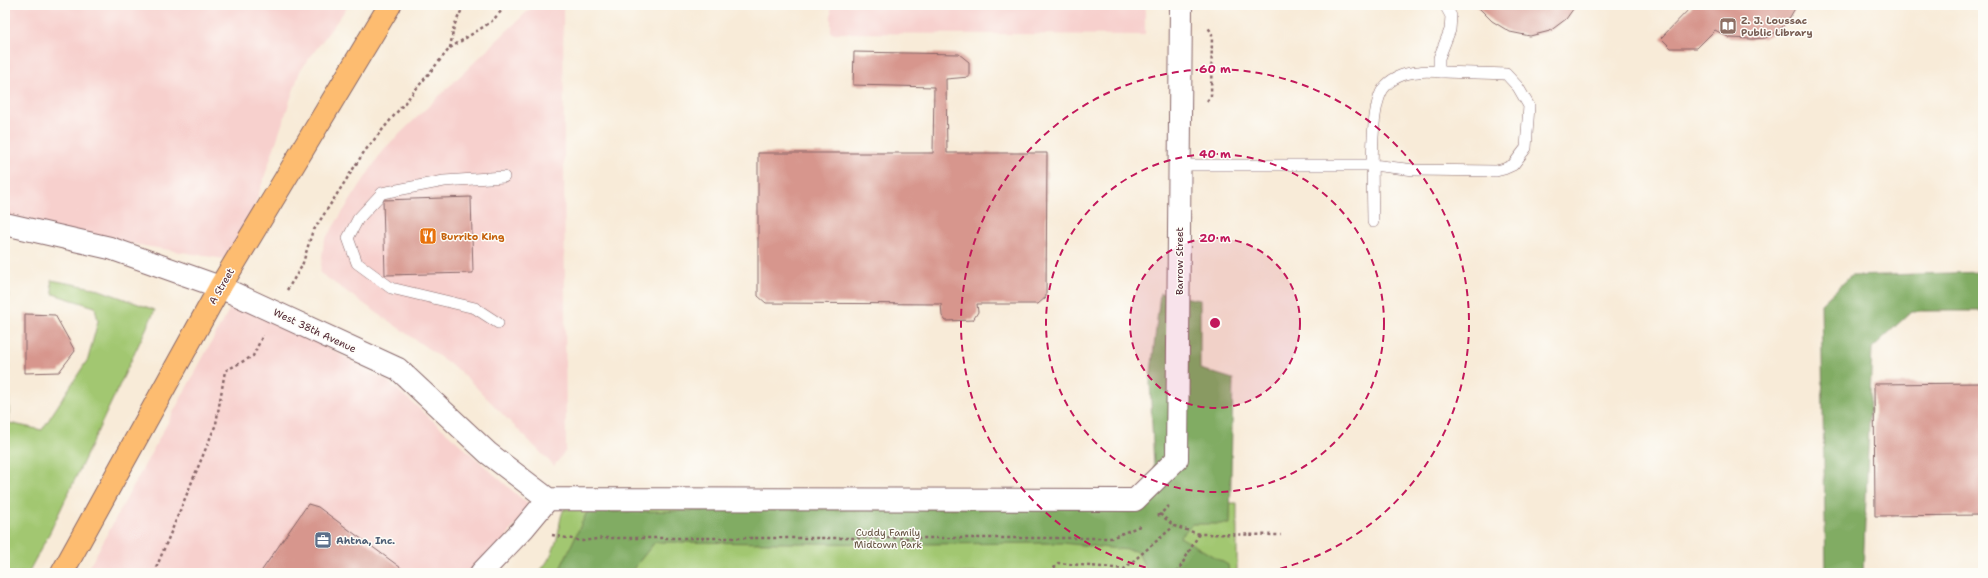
<svg xmlns="http://www.w3.org/2000/svg" width="1988" height="578" font-family="'Shantell Sans',sans-serif">
	<style>
		.built { fill: #f7d0cd }
		.green { fill: #a2c771; stroke: #76734e }
		.forest { fill: #81ac63; stroke: #666647 }
		.building { fill: #d7968d }
		.lines { fill: none; stroke-linecap: round; stroke-linejoin: round }
		.lane-casing { stroke: #876668; stroke-width: 12 }
		.street-casing { stroke: #876668; stroke-width: 24 }
		.primary-casing { stroke: #876668; stroke-width: 24 }
		.path { stroke: #876668; stroke-width: 2.5; stroke-dasharray: 3 3; stroke-linecap: butt }
		.lane { stroke: #fff; stroke-width: 11 }
		.street { stroke: #fff; stroke-width: 22 }
		.primary { stroke: #fdbc70; stroke-width: 22 }
		.ring { fill: none; stroke: #c2185b; stroke-width: 2; stroke-dasharray: 7 5 }
		.labels { text-anchor: middle; stroke-width: 3; stroke-linejoin: round; paint-order: stroke }
		.education-label { font-size: 10px; font-weight: bold; fill: #785e54; stroke: #fdfcf7; text-anchor: start }
		.food-label { font-size: 10px; font-weight: bold; fill: #c56008; stroke: #fdfcf7; text-anchor: start }
		.street-label { font-size: 10px; fill: #4a1f2b; stroke: #fdfcf7 }
		.park-label { font-size: 10px; fill: #645140; stroke: #fdfcf7 }
		.service-label { font-size: 10px; font-weight: bold; fill: #4e5e75; stroke: #fdfcf7; text-anchor: start }
		.centre { fill: #c2185b; stroke: #fdfcf7; stroke-width: 2 }
		.ring-label { font-size: 12px; text-anchor: middle; font-weight: bold; fill: #c2185b; stroke: #fdfcf7; stroke-width: 3; stroke-linejoin: round; paint-order: stroke }
	</style>
	<rect width="100%" height="100%" fill="#fdfcf7"/>
	<filter id="ink" filterUnits="userSpaceOnUse"><feTurbulence type="fractalNoise" baseFrequency=".025" numOctaves="2"/><feDisplacementMap in="SourceGraphic" scale="8" xChannelSelector="R" yChannelSelector="G"/><feConvolveMatrix kernelMatrix="1 2 1 2 8 2 1 2 1" color-interpolation-filters="sRGB"/></filter>
	<filter id="wash" filterUnits="userSpaceOnUse"><feTurbulence type="fractalNoise" baseFrequency=".012" numOctaves="4" result="noise"/><feDisplacementMap in="SourceGraphic" scale="16" xChannelSelector="R" yChannelSelector="G"/><feGaussianBlur stdDeviation="0.9" result="paint"/><feColorMatrix in="noise" values="0 0 0 0 0 0 0 0 0 0 0 0 0 0 0 0 0 1.4 0 .05"/><feComposite in="paint" operator="in"/></filter>
	<g filter="url(#wash)">
		<rect width="100%" height="100%" fill="#f8ebd8"/>
		<path class="built" d="M5,5H349L300,71L236,261L5,223Z
			M534,5H563L566,450L554,466L460,371L320,273L324,241L383,150Z
			M831,5H1145V35L831,33Z
			M237,295L389,382L529,505L481,573H86Z"/>
		<path class="green" d="M5,271L8,272L9,423L42,430L88,359L98,321L95,307L53,294L51,280L94,288L155,310L50,532L28,573H5Z
			M1237,503V573H538C548,563 555,549 558,534C560,524 560,516 565,507Z"/>
		<path class="forest" d="M1983,272V311H1912L1872,348L1863,573H1826L1821,304L1851,276Z
			M1160,293L1200,300V369L1233,379L1230,524H1192L1180,537L1228,565L1229,573H1148L1137,551L1062,543L916,544L655,542L630,573H558L587,512L1141,506L1155,488L1150,382Z"/>
		<g id="blocks">
			<path class="building" d="M1476,5H1576L1566,19L1550,31L1530,36L1510,32L1492,21Z
				M1693,5H1797L1787,22L1778,31L1765,38L1752,39L1730,38L1715,30L1697,48H1671L1661,38Z
				M854,52L959,54L969,62V77L946,79L947,153H1047L1046,297L1038,304H977L978,312L973,320L946,321L942,316L941,304L766,303L758,296V153H933L934,87L853,85Z
				M471,197L473,273L385,275L383,200Z
				M25,314L55,315L75,351L59,372L25,373Z
				M1983,383V515L1875,516L1874,384Z
				M308,504L318,507L408,573H260Z"/>
		</g>
	</g>
	<g filter="url(#ink)">
		<use href="#blocks" fill-opacity="0" stroke="#876668" stroke-width="1"/>
		<g class="lines">
			<defs>
				<path id="lane" d="M1439,72V58L1450,30L1451,16L1445,5
					M1179,165H1373L1414,170L1496,171L1504,169L1513,165L1526,148L1529,106L1518,87L1506,74C1486,73 1465,73 1445,72C1436,72 1426,70 1418,72C1405,73 1391,78 1383,89C1368,112 1373,192 1373,222
					M498,323L475,308L391,288L357,263L348,238L358,219L382,193L444,181L504,177"/>
				<path id="street" d="M5,224L110,248L220,287L398,369L488,453L548,499L523,529L481,573
					M548,499L1135,500L1177,459L1181,5"/>
				<path id="primary" d="M62,573L220,287L390,5"/>
			</defs>
			<use href="#lane" class="lane-casing"/>
			<use href="#street" class="street-casing"/>
			<use href="#primary" class="primary-casing"/>
			<path class="path" d="M521,5H523
				M450,48L491,22L507,5
				M1207,101L1211,96L1212,34L1208,27
				M287,290L302,266L312,233L364,152L450,48L454,26L464,5
				M1160,514L1174,526L1199,534L1281,535
				M1158,516L1169,506
				M552,535L582,541L604,538H1111L1140,526
				M1124,569L1126,573
				M154,573L216,424L225,371L253,356L263,335
				M1050,573L1058,563L1124,569L1174,526
				M1177,573L1199,534"/>
			<use href="#lane" class="lane"/>
			<use href="#street" class="street"/>
			<use href="#primary" class="primary"/>
		</g>
	</g>
	<circle cx="1215" cy="323" r="85" fill="#c2185b" fill-opacity=".12"/>
	<g class="ring">
		<circle cx="1215" cy="323" r="85"/>
		<circle cx="1215" cy="323" r="169"/>
		<path d="M1169 573A254 254 0 1 1 1261 573"/>
	</g>
	<defs>
		<symbol id="library-square" viewBox="-11 -11 22 22"><rect x="-9" y="-9" width="18" height="18" rx="4" fill="#8d6e63" stroke="#fdfcf7"/><path d="M-6-4Q-3-5.5-.7-3.5V5Q-3 3-6 4ZM6-4Q3-5.5 .7-3.5V5Q3 3 6 4Z" fill="#fff"/></symbol>
		<symbol id="restaurant-square" viewBox="-11 -11 22 22"><rect x="-9" y="-9" width="18" height="18" rx="4" fill="#e8710a" stroke="#fdfcf7"/><path d="M-5-6h1v4h1v-4h1v4h1v-4h1v5L-1.5 .5V6h-2V.5L-5-1ZM5-6V6H3V1.5H1.5Q1.5-4 5-6Z" fill="#fff"/></symbol>
		<symbol id="office-square" viewBox="-11 -11 22 22"><rect x="-9" y="-9" width="18" height="18" rx="4" fill="#5c6f8a" stroke="#fdfcf7"/><path d="M-6-3h4V-5.5h4V-3h4V5H-6ZM-1-4.5V-3h2v-1.5ZM-6 0V1H6V0Z" fill="#fff"/></symbol>
	</defs>
	<g fill-rule="evenodd">
		<use href="#library-square" x="1718" y="16" width="20" height="20"/>
		<use href="#restaurant-square" x="418" y="226" width="20" height="20"/>
		<use href="#office-square" x="313" y="530" width="20" height="20"/>
	</g>
	<g class="labels">
		<g class="education-label">
			<text x="1741" y="24">Z. J. Loussac<tspan x="1741" dy="12">Public Library</tspan></text>
		</g>
		<g class="food-label">
			<text x="441" y="240">Burrito King</text>
		</g>
		<g class="street-label">
			<text transform="translate(1179 261) rotate(-90)" y="4">Barrow Street</text>
			<text transform="translate(221 286) rotate(-60)" y="4">A Street</text>
			<text transform="translate(315 330) rotate(25)" y="4">West 38th Avenue</text>
		</g>
		<g class="park-label">
			<text x="888" y="536">Cuddy Family<tspan x="888" dy="12">Midtown Park</tspan></text>
		</g>
		<g class="service-label">
			<text x="336" y="544">Ahtna, Inc.</text>
		</g>
	</g>
	<circle cx="1215" cy="323" r="6" class="centre"/>
	<g class="ring-label">
		<text x="1215" y="73">60 m</text>
		<text x="1215" y="158">40 m</text>
		<text x="1215" y="242">20 m</text>
	</g>
	<rect width="1988" height="578" fill="none" stroke="#fdfcf7" stroke-width="20"/>
</svg>
